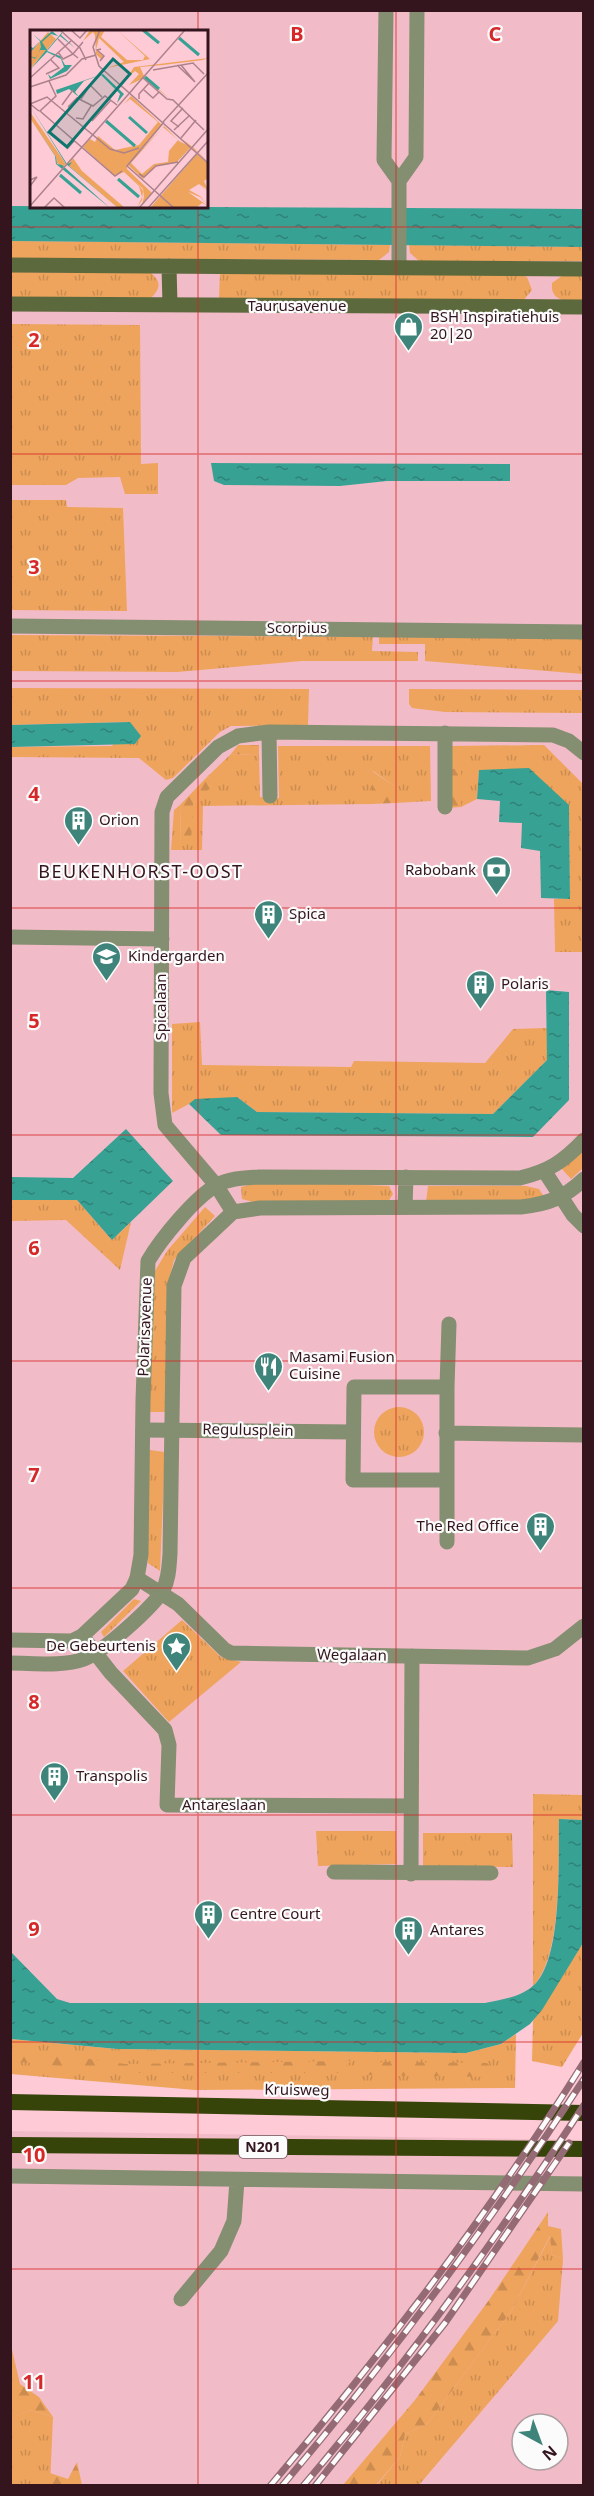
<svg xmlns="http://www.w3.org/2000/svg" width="594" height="2496" font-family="'Noto Sans',sans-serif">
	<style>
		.built { fill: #f2bbc8; fill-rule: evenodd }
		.grass { fill: url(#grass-tufts) }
		.forest { fill: url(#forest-firs) }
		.water { fill: url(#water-ripples) }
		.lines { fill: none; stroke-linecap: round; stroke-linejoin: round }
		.minor { stroke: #848e70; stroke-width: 15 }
		.tertiary { stroke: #848e70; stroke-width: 15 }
		.secondary { stroke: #5c693d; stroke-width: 15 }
		.trunk { stroke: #36440a; stroke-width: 16 }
		.rail-casing { stroke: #946b75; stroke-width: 7 }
		.rail { stroke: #fafbfa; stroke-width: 4.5; stroke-dasharray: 14; stroke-linecap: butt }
		.grid { fill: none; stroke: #d62828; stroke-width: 1.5; stroke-opacity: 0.55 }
		.labels { text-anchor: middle; stroke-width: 4.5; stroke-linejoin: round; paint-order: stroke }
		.shield { fill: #fafbfa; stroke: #6f5a60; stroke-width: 1.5 }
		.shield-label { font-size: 14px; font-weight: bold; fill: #34151e }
		.street-label { font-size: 15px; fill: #34151e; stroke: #fafbfa }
		.poi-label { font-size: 15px; fill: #34151e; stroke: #fafbfa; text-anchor: start }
		.quarter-label { font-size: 18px; letter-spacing: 1.5px; fill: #34151e; stroke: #fafbfa }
		.inset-river { fill: none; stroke: #37a193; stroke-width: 3 }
		.inset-road { fill: none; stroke: #ad828c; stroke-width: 1.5 }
		.view { fill: #0f766e; fill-opacity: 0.15; stroke: #0f766e; stroke-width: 3 }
		.inset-edge { fill: none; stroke: #34151e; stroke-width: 3 }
		.grid-label { font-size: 20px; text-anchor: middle; font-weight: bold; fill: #d62828; stroke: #fafbfa; stroke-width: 4.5; stroke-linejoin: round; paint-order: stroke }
	</style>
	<defs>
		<pattern id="grass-tufts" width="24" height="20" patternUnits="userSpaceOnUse" patternTransform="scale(1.5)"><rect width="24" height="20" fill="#eea45c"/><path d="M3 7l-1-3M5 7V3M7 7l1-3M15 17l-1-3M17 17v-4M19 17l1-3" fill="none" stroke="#cd8c50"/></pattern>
		<pattern id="forest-firs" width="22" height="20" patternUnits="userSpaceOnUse" patternTransform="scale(1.5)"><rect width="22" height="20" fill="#eea45c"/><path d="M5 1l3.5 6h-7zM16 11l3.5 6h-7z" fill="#cd8c50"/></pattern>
		<pattern id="water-ripples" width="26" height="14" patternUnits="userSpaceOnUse" patternTransform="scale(1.5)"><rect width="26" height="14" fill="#37a193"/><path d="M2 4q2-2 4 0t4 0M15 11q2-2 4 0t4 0" fill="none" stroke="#2f8277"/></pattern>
	</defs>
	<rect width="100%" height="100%" fill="#fdcad6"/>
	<path class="built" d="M11,11H583V1926L541,1994L491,2021L11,2011ZM32,32H207V207H32Z
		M10,2131L583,2140V2485H11ZM522,2424H558V2460H522Z"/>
	<path class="grass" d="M11,241L390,245L389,252L379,260L11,258Z
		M409,245L583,247V261H419L410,253Z
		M11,272L151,273C162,282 160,289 151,298L11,297Z
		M220,273L521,275L527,277L532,290L523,301L219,298Z
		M563,275H583V301C569,301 550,303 552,283Z
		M11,324L140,325L141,464L158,463V494H125L120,477L78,478L66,485H11Z
		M11,500H66L67,507L123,508L127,611L11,610Z
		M11,635L373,637L372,651L418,652V661H302L178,672L11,671Z
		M379,637L583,638V674L425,661V644H379Z
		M11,688L309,689L308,725L231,726L220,732L173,778L166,780L139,758L11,757L10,747L112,746L130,722L11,725Z
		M409,689L583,690V713L445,712L412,708L409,704Z
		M544,745L583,784L582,952H555L554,899L570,898L569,805L479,770L477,799L461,807V770L449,769L450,746Z
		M278,746H430L431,801L394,803V786L373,771L372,804L203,806L202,850H171L174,810L180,805L181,845L193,804L215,783L208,776L231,754L259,755L260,797L279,798Z
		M200,1022L202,1065L351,1067L354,1061L485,1063L513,1029L547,1028V1060L493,1114L257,1112L237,1097L189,1104L172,1113V1024Z
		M583,1146V1168L571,1179L561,1168Z
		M263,1181L389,1186L393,1194L388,1202H253L242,1199L241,1187Z
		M428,1186H526L539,1189L543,1195L537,1202H426Z
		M10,1200H77L112,1240L131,1222L120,1270L66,1220L11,1221Z
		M205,1207L215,1216L174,1260L168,1284V1412H148L155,1271L167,1251Z
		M374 1432a25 25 0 1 1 50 0a25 25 0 1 1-50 0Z
		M149,1450L165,1452L160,1571L148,1563Z
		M134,1599L141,1601L104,1637L101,1632Z
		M182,1620L221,1657L241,1662L169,1722L123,1671Z
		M533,1794L583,1795V1820L559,1819C558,1861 563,1956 533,1986Z
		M316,1831H396L397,1864L318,1866Z
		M423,1833H512L513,1867L423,1866Z
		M583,1943V2033L562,2067L532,2061L533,2021Z
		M516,2034L515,2088L195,2090L11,2074V2039L117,2049L466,2053L501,2044Z
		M551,2235L552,2255L563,2259L558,2321L419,2485L376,2486L400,2457L405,2434L427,2424L512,2310Z
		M30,2410L53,2417L50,2485H11L10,2418Z"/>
	<path class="forest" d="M238,745H259V755L231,754Z
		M449,769H461V807L448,808Z
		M372,771L394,786V803L372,804Z
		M208,776L216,783L193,804L191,843L181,846L180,805Z
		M11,2048L125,2064L351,2061L338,2073H126L11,2061Z
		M374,2062L487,2063L500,2077L363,2075Z
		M548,2212V2226L561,2229L563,2259L552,2255L550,2236L512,2310L427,2424L405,2434L400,2457L376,2485H343L415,2400L489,2300Z
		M10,2341L20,2384L39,2397L53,2417L30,2410L11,2418Z
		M77,2462L82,2485H50V2473L68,2479Z"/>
	<path class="water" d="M11,206L583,209V247L11,241Z
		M211,463L510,464V481H387L340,486L224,485L214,481Z
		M130,722L141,736L135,744L11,747V725Z
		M529,768L569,805L570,899L541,898L540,851L521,848L522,823L499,822L500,801L477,799L479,770Z
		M546,990L569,992V1100L533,1137L221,1135L189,1104L195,1099L237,1097L257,1112L493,1114L547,1060Z
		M126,1129L173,1181L112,1240L77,1200H11V1177L73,1178Z
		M559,1819L583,1820V1943L542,2010L530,2024L501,2044L466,2053L117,2049L11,2039V1952L57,1999L70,2003H485C503,1999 523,1997 536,1983C563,1953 558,1859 559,1819Z"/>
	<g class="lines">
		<path class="minor" d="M386,10L384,160L399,181V268
			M399,181L416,157L417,10
			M10,626L584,632
			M269,732L270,796
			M445,733V807
			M10,937L162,939
			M545,1172L573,1215L584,1226
			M233,1212L216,1185L165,1125L161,1093L162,812L167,797L218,747L238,736L269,732L553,735L569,741L584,753
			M447,1387L449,1324
			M143,1430L353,1432
			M446,1433L584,1435
			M447,1480H353L354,1387H447V1542
			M137,1578L178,1604L225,1650L231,1653L528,1658L555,1649L584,1626
			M82,1636L111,1673L165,1730L169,1745L167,1805L410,1806
			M334,1872L491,1873
			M411,1874L412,1656
			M10,2176L584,2184
			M181,2299L221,2251L234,2221L237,2181"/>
		<path class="tertiary" d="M405,1207L406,1177
			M10,1640L72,1641L82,1636L132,1589L137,1578L141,1555L143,1400L148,1261C161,1239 195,1197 217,1185C230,1178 245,1178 259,1177L520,1178C549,1171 563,1162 584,1140
			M10,1663C34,1663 62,1667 84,1659C103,1652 153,1607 163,1590C169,1579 169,1566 170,1554L174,1286L184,1258L215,1229L233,1212L260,1208L521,1207C548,1204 564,1198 584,1179"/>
		<path class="secondary" d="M10,265L584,269
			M169,266L170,305
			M10,304L584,307"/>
		<path class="trunk" d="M10,2102L584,2113
			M10,2145L584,2149"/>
		<defs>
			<path id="rail" d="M270,2486C384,2352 491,2211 584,2062
				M282,2486C392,2356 491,2221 584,2079
				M303,2486C406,2365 498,2237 584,2105
				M315,2486L445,2323L569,2143"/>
		</defs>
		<use href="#rail" class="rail-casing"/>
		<use href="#rail" class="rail"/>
	</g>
	<path class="grid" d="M198,10V32M396,10V2486M198,207V2486M10,227H584M10,454H584M10,681H584M10,908H584M10,1135H584M10,1361H584M10,1588H584M10,1815H584M10,2042H584M10,2269H584"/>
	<defs>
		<symbol id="shop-pin" viewBox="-11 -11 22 30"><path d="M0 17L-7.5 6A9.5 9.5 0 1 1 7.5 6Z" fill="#3f847a" stroke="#fafbfa"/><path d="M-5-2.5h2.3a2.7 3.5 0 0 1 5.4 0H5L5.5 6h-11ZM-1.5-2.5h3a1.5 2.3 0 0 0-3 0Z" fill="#fff"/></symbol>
		<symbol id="building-pin" viewBox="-11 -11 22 30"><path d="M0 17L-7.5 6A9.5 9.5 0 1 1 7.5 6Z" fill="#3f847a" stroke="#fafbfa"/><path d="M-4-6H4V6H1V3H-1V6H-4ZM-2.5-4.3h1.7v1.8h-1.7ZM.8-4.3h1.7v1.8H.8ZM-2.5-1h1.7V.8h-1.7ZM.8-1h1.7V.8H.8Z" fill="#fff"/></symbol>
		<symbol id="bank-pin" viewBox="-11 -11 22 30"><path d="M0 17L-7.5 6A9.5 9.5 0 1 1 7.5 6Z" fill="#3f847a" stroke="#fafbfa"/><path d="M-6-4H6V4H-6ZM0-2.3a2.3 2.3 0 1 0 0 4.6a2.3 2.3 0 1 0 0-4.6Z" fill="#fff"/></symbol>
		<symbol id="school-pin" viewBox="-11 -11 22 30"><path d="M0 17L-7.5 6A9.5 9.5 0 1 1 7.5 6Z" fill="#3f847a" stroke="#fafbfa"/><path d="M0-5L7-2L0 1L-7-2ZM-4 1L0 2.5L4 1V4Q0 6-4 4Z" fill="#fff"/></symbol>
		<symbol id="restaurant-pin" viewBox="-11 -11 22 30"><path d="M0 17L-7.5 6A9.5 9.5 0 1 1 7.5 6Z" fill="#3f847a" stroke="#fafbfa"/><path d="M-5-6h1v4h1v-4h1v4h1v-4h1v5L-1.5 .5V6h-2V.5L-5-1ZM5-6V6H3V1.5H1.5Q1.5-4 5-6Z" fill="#fff"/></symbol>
		<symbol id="sight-pin" viewBox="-11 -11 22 30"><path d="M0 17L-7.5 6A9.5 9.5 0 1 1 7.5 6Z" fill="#3f847a" stroke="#fafbfa"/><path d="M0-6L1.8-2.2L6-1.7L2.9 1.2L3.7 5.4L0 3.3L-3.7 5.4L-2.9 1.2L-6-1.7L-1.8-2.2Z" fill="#fff"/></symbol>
	</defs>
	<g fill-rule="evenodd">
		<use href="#shop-pin" x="392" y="310" width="33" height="45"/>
		<use href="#building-pin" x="62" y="804" width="33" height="45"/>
		<use href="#bank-pin" x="480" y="854" width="33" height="45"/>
		<use href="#building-pin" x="252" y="898" width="33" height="45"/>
		<use href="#school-pin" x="90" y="940" width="33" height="45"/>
		<use href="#building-pin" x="464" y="968" width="33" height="45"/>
		<use href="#restaurant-pin" x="252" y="1350" width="33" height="45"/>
		<use href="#building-pin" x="524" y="1510" width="33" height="45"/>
		<use href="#sight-pin" x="160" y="1630" width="33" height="45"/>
		<use href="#building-pin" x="38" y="1760" width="33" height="45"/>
		<use href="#building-pin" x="192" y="1898" width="33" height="45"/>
		<use href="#building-pin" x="392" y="1914" width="33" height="45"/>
	</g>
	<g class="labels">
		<rect class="shield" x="239" y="2136" width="48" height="22" rx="4.5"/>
		<g class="shield-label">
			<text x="263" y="2152">N201</text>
		</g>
		<g class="street-label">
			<text x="297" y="311">Taurusavenue</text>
			<text x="297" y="633">Scorpius</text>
			<text transform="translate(161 1007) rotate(-90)" y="5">Spicalaan</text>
			<text transform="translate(145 1327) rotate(-88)" y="5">Polarisavenue</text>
			<text transform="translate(248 1430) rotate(1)" y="5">Regulusplein</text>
			<text transform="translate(352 1655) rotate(1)" y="5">Wegalaan</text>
			<text x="224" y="1810">Antareslaan</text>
			<text transform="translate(297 2090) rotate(1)" y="5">Kruisweg</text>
		</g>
		<g class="poi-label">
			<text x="430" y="322">BSH Inspiratiehuis<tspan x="430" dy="17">20|20</tspan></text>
			<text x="99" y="825">Orion</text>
			<text x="476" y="875" text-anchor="end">Rabobank</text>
			<text x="289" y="919">Spica</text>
			<text x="128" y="961">Kindergarden</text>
			<text x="501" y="989">Polaris</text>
			<text x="289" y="1362">Masami Fusion<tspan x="289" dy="17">Cuisine</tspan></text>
			<text x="519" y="1531" text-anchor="end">The Red Office</text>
			<text x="156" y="1651" text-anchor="end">De Gebeurtenis</text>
			<text x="76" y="1781">Transpolis</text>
			<text x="230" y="1919">Centre Court</text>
			<text x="430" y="1935">Antares</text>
		</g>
		<g class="quarter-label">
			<text x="141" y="878">BEUKENHORST-OOST</text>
		</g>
	</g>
	<g transform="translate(30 30)">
		<rect width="178" height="178" fill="#fdcad6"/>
		<path d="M60,0H75L71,7L97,30H113L115,26L87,0L120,29L77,38L94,32L69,8L66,20L73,26L72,30L66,24L65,5L63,2L53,11ZM178,28L173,30L133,35L110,37L114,46L140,69L114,48L99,55L109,44L105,41L97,48L104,37ZM101,66L132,95L99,133L134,96L149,111L159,116L152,109L164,118L178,132L161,117L146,133L126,136L113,149L97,134V139L122,163L112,174L114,167L113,159L99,144L109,155L113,161L112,170L107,178L112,167L109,156L94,142L85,146L53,117L60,109L65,112L68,106L85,120L109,115L128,92L100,69L94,74ZM133,97L148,110L139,121L138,132L124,134L112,144L101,133ZM0,82L36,134L33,137L27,133L26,127L0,88ZM167,124L178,134V148L174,151L178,160L170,154L178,162L169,154L159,160L170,166L178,175L170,167L158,162L178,176L172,173L166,178H120Z" fill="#eea45c" fill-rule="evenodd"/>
		<path d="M18,2L26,9L0,39V23ZM43,128L52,141L95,178H88L38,135Z" fill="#eea45c"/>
		<path d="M34,0L31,5L45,18L30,6L17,21L30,26L35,35H42L37,41L20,49L18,44L21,47L34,37L31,29L17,22L0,40L16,20H10L5,29L0,26L6,28L11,17L10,11L0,23V16L3,18L10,11L3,4L11,11L22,1L28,6L21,4L12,12L17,20ZM73,44L94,64L87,73L90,64L71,45L54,51L45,62L49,67L39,59L27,64L26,60ZM0,76L37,134L42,132L39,136L88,178L36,134ZM0,88L26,127L27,134L32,135L80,178L26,134L25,126Z" fill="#37a193"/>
		<path class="inset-river" d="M113,0L129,13M149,8L169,25M115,47L129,59M99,87L117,103M76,91L105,116M30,145L51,163M88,149L109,167"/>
		<path class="inset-road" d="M30,0L50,18L56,30M41,0L50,8L57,0M70,0L63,17L69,36L179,134M28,22L33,29L43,24L28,9M48,28L43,24L53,12M70,31L74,26L67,20L71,19M147,35L165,52L151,35M123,40L163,33L174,44M16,44L29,38L21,30M0,48L42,10M113,48L137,69L143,70L174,100M19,51L26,66L10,81L85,146L92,141M0,57L36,45L52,29L66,25M102,60L155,0M114,60L123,68L129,62M51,69L60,55L72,67M109,69V64L119,53M32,75L43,60M38,77L47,68L63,76L75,66L87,75M9,81L0,74L17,67L80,119L94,123L109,118M46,88L53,89L61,76M62,91L81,70M133,92L179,42M134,92L97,136L144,178M149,97L141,91L153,78M144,100L160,85M151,108L166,90M42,113L37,119L44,111M109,144L114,147L126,136L148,132M0,150L7,147L0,156M0,176L104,58M14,178L24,168L35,178M109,178L179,98M118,178L179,110"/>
		<path class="view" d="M83,29L100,44L37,117L19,102Z"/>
		<rect width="178" height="178" class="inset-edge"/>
	</g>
	<g class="grid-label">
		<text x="297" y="41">B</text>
		<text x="495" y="41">C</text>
		<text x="34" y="347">2</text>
		<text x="34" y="574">3</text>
		<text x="34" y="801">4</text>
		<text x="34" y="1028">5</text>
		<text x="34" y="1255">6</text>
		<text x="34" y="1482">7</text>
		<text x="34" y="1709">8</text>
		<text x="34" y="1936">9</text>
		<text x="34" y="2162">10</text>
		<text x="34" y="2389">11</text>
	</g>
	<rect width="594" height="2496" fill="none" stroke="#34151e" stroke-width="24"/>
	<g transform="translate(540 2442) rotate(139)"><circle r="28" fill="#fafbfa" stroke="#ab9fa2" stroke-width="1.5"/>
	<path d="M0-4.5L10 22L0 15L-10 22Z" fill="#3f847a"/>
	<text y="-9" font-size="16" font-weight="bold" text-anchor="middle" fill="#34151e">N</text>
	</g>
</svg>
